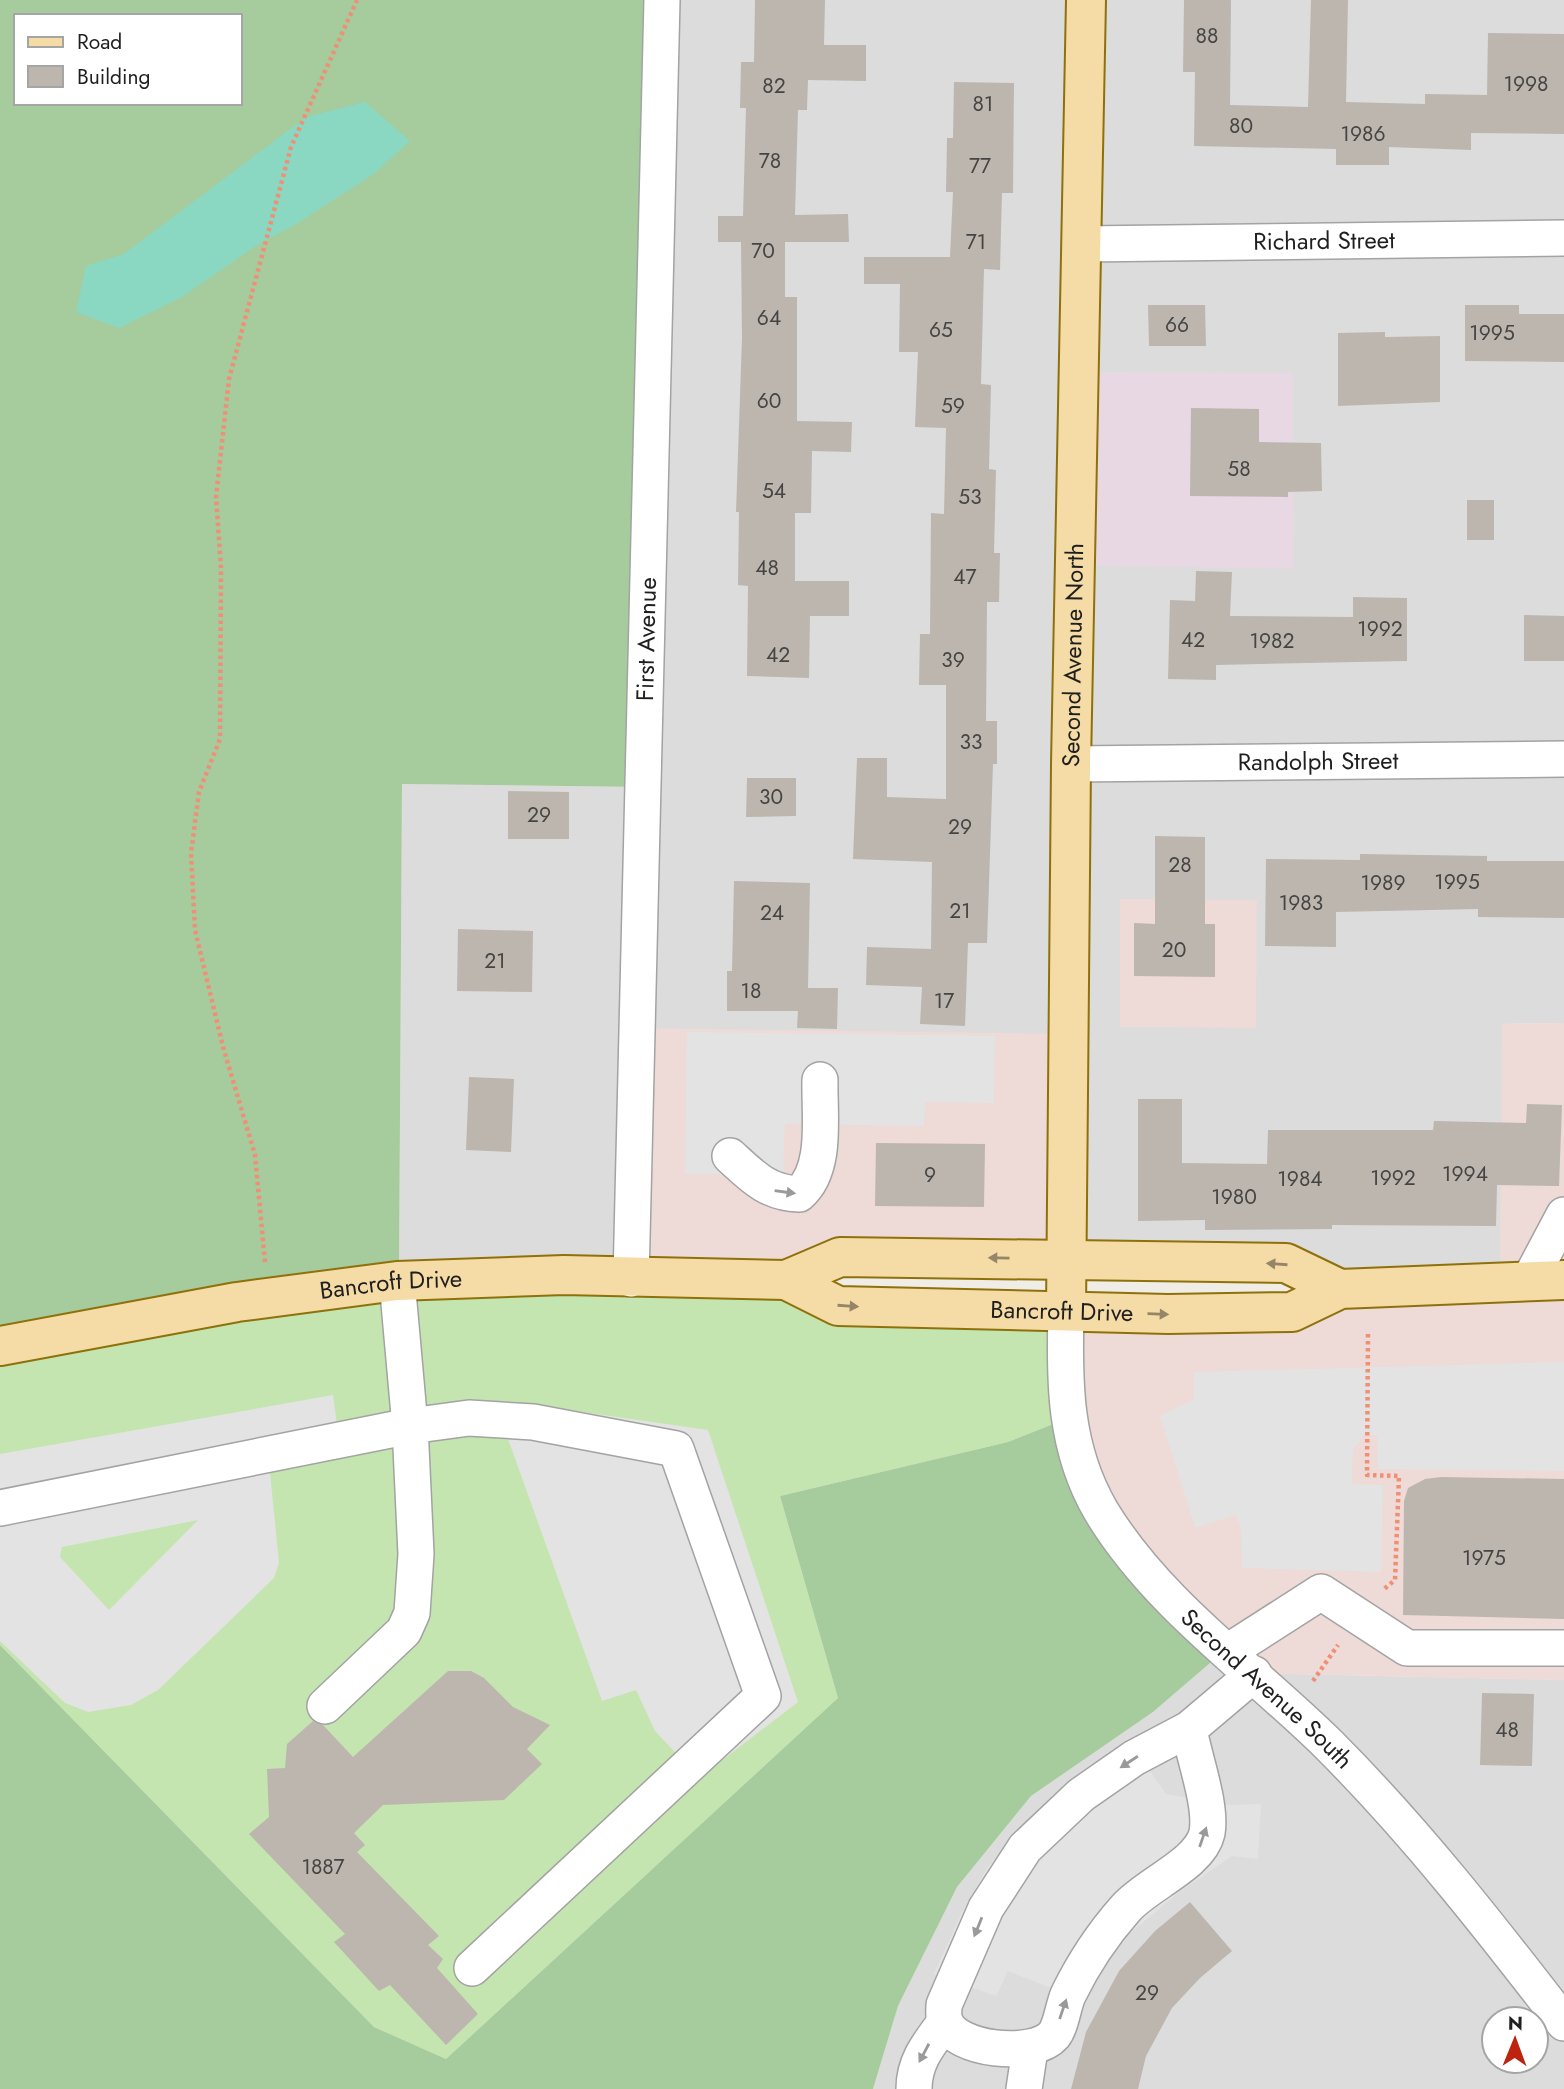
<svg xmlns="http://www.w3.org/2000/svg" width="1564" height="2089" font-family="Jost,sans-serif">
	<style>
		.residential { fill: #dddcdc; fill-rule: evenodd }
		.commercial { fill: #eedad6 }
		.industrial { fill: #e7d8e3 }
		.grass { fill: #c4e5af }
		.forest { fill: #a6cb9d; fill-rule: evenodd }
		.pitch { fill: #8ad8c2 }
		.parking { fill: #e3e3e3; fill-rule: evenodd }
		.building { fill: #bcb6af }
		.lines { fill: none; stroke-linecap: round; stroke-linejoin: round }
		.minor-casing { stroke: #a3a3a3; stroke-width: 38 }
		.major-casing { stroke: #8e710b; stroke-width: 42 }
		.path { stroke: #ef9076; stroke-width: 4.5; stroke-dasharray: 3.5 3.5; stroke-linecap: butt }
		.minor { stroke: #fff; stroke-width: 35 }
		.major { stroke: #f5dba5; stroke-width: 38 }
		.oneway { fill: #9a9a9a }
		.oneway2 { fill: #958669 }
		.labels { text-anchor: middle; stroke-width: 7; stroke-linejoin: round; paint-order: stroke }
		.number-label { font-size: 21px; fill: #464543 }
		.street-label { font-size: 24px; fill: #1f1f1f; stroke: #fff }
	</style>
	<rect width="100%" height="100%" fill="#efede6"/>
	<path class="residential" d="M660,0H1564V1023L1503,1024L1500,1279L1341,1286L1286,1260L634,1277H399L402,784L639,787Z
		M1217,1657L1250,1673L1564,1680V2089H873L898,2006L957,1887L1031,1796L1153,1712ZM1494,2019H1536V2061H1494Z"/>
	<path class="commercial" d="M1120,899L1257,900L1256,1028L1120,1027Z
		M1564,1023V1680L1250,1673L1098,1511L1062,1313L1500,1279L1502,1024Z
		M639,1028L1066,1034L1064,1256L785,1277H634Z"/>
	<path class="industrial" d="M1083,372L1293,373L1294,569L1080,565Z"/>
	<path class="grass" d="M785,1277L838,1311L1062,1313L1066,1419L1008,1442L780,1496L838,1698L446,2059L374,2027L0,1645V1341L236,1299Z"/>
	<path class="forest" d="M0,0H660L640,787L402,784L399,1277L0,1341ZM16,16H240V103H16Z
		M1066,1419L1069,1435L1217,1657L1153,1712L1031,1796L957,1887L898,2006L873,2089H0V1645L374,2027L446,2059L838,1698L780,1496L1008,1442Z"/>
	<path class="pitch" d="M365,102L410,141L375,173L298,223L254,247L182,297L119,328L76,312L86,266L124,254L306,117Z"/>
	<path class="parking" d="M687,1032L995,1036L994,1103L925,1102L924,1126L785,1124L783,1175L685,1174Z
		M1564,1362V1471L1378,1469L1377,1435H1365L1353,1449L1352,1484L1383,1485L1381,1572L1242,1568L1241,1531L1236,1515L1195,1528L1160,1416L1194,1399V1372Z
		M333,1395L341,1454L270,1472L279,1563L274,1578L158,1690L131,1705L88,1712L65,1703L0,1641V1454ZM198,1520L109,1610L60,1557L62,1547Z
		M513,1402L708,1430L798,1702L699,1778L655,1731L636,1690L602,1701L508,1439Z
		M1130,1742L1166,1794L1231,1805L1261,1804L1258,1859L1232,1856L1178,1893L1116,1945L1084,2001L1008,1971L996,1996L934,1974L963,1910L987,1868L1020,1830Z"/>
	<path class="building" d="M755,0H825L824,45H866V81L808,80L807,110H798L795,215L848,214L849,242H785V297H797V421L852,422L851,452L812,451L811,513H795V581H849V616H810L809,678L747,676L748,586L738,585L739,512H736L742,338L741,242H718V216H743L746,108H740L741,62H754Z
		M1184,0H1231L1230,105L1308,107L1311,0H1348L1346,102L1425,104V94L1487,95L1488,33L1564,34V134L1471,133V150L1389,147V165H1336V149L1194,146L1195,72H1183Z
		M954,82L1014,83L1013,193H1002L1000,270L984,269L981,384L991,385L989,469L996,470L994,553H1000L999,602H987L986,721H997V764H993L987,943H968L965,1026L920,1024L922,987L866,985L867,947L931,949L932,862L853,859L857,758H887V797L946,799V685H919L920,634H930L931,513L944,514L946,428L915,427L918,352H899L900,284H864V257H950L953,192H946L947,138H953Z
		M1148,305H1205L1206,346H1149Z
		M1465,305H1519V314H1564V362L1465,361Z
		M1385,332V337L1440,336V402L1338,406V333Z
		M1191,408L1259,409V442L1321,443L1322,491L1288,492V497L1190,496Z
		M1467,500H1494V540H1467Z
		M1196,571L1232,572L1230,616L1353,617V597L1407,598V661L1216,665V680L1168,679L1170,600L1195,601Z
		M1524,615L1564,616V661H1524Z
		M747,778H796V816L746,817Z
		M508,791L569,792V839H508Z
		M1155,836L1205,837V924H1215V977L1134,976V923L1155,924Z
		M1360,854L1487,856V861H1564V918L1478,917V909L1336,912V947L1265,946L1266,859L1360,860Z
		M734,881L810,883L808,988H838L837,1029L797,1028L798,1011H727V971H732Z
		M458,929L533,931L532,992L457,991Z
		M469,1077L514,1079L511,1152L466,1150Z
		M1138,1099H1182V1163L1267,1164L1268,1130H1433L1434,1121L1526,1123L1527,1104L1562,1105L1559,1186L1497,1185L1496,1226L1332,1225V1229L1205,1230V1220L1138,1221Z
		M876,1143L985,1144L984,1207L875,1206Z
		M1441,1477L1564,1479V1619L1403,1615L1404,1501L1408,1488L1425,1479Z
		M448,1671H471L484,1678L513,1707L550,1725L527,1749L542,1764L504,1800L383,1805L354,1833L365,1845L357,1852L439,1936L428,1945L443,1959L437,1968L478,2014L446,2045L390,1985L379,1991L334,1942L345,1934L249,1834L269,1817L267,1769L285,1768L287,1744L313,1721L323,1725L353,1757Z
		M1482,1693L1534,1694L1532,1766L1480,1765Z
		M1190,1902L1232,1951L1200,1978L1172,2008L1146,2056L1138,2089H1071L1086,2032L1119,1971L1155,1931Z"/>
	<g class="lines">
		<defs>
			<g id="minor">
				<path id="s1" d="M1082,244L1564,238"/>
				<path id="s2" d="M1071,764L1564,759"/>
				<path d="M730,1156C752,1176 767,1193 799,1194C828,1169 819,1115 820,1080"/>
				<path id="s3" d="M631,1279L662,0"/>
				<path d="M1529,1281L1564,1215"/>
				<path id="s4" d="M1066,1311C1064,1381 1064,1448 1101,1511C1157,1604 1253,1670 1329,1745C1415,1831 1490,1927 1564,2023"/>
				<path d="M0,1508L410,1426L469,1418L533,1422L676,1449L763,1696L472,1968"/>
				<path d="M1229,1651L1321,1592L1407,1648H1564"/>
				<path d="M325,1706L404,1631L412,1613L416,1554L410,1426L397,1281"/>
				<path d="M1189,1729C1194,1758 1212,1805 1207,1833C1200,1864 1147,1884 1126,1908C1102,1935 1084,1962 1068,1995C1063,2007 1061,2026 1054,2035C1033,2059 954,2050 945,2021C943,2017 944,2010 944,2005L986,1908L1025,1848L1081,1795L1134,1758L1189,1729L1254,1674"/>
				<path d="M914,2089C914,2061 929,2044 945,2022"/>
				<path d="M1024,2089L1030,2049"/>
			</g>
			<g id="major">
				<path id="s5" d="M786,1280L838,1306L1168,1314L1292,1312L1340,1289L1564,1280"/>
				<path id="s6" d="M1066,1311L1071,764L1086,0"/>
				<path id="s7" d="M0,1346L237,1302L397,1281L564,1275L786,1280L840,1257L1286,1263L1340,1289"/>
			</g>
		</defs>
		<use href="#minor" class="minor-casing"/>
		<use href="#major" class="major-casing"/>
		<path class="path" d="M265,1262L255,1155L223,1047L195,930L191,853L199,792L220,739L221,568L216,497L229,379L291,147L357,0
			M1368,1334L1367,1475L1399,1476L1395,1580L1383,1590
			M1313,1681L1338,1645"/>
		<use href="#minor" class="minor"/>
		<use href="#major" class="major"/>
	</g>
	<defs><path id="oneway-solid" d="M-6-.8H1V-3.2L6.5 0L1 3.2V.8H-6Z" transform="scale(1.75)"/></defs>
	<g class="oneway">
		<use href="#oneway-solid" transform="translate(785 1192) rotate(8)"/>
		<use href="#oneway-solid" transform="translate(1129 1762) rotate(147)"/>
		<use href="#oneway-solid" transform="translate(1203 1837) rotate(-71)"/>
		<use href="#oneway-solid" transform="translate(978 1927) rotate(112)"/>
		<use href="#oneway-solid" transform="translate(1063 2009) rotate(-71)"/>
		<use href="#oneway-solid" transform="translate(924 2053) rotate(118)"/>
	</g>
	<g class="oneway2">
		<use href="#oneway-solid" transform="translate(999 1258) rotate(-179)"/>
		<use href="#oneway-solid" transform="translate(1277 1264) rotate(-176)"/>
		<use href="#oneway-solid" transform="translate(848 1306) rotate(4)"/>
		<use href="#oneway-solid" transform="translate(1158 1314) rotate(2)"/>
	</g>
	<g class="labels">
		<g class="number-label">
			<text x="1207" y="43">88</text>
			<text x="1526" y="91">1998</text>
			<text x="774" y="93">82</text>
			<text x="983" y="111">81</text>
			<text x="1241" y="133">80</text>
			<text x="1363" y="141">1986</text>
			<text x="770" y="168">78</text>
			<text x="980" y="173">77</text>
			<text x="976" y="249">71</text>
			<text x="763" y="258">70</text>
			<text x="769" y="325">64</text>
			<text x="1177" y="332">66</text>
			<text x="941" y="337">65</text>
			<text x="1492" y="340">1995</text>
			<text x="769" y="408">60</text>
			<text x="953" y="413">59</text>
			<text x="1239" y="476">58</text>
			<text x="774" y="498">54</text>
			<text x="970" y="504">53</text>
			<text x="767" y="575">48</text>
			<text x="965" y="584">47</text>
			<text x="1380" y="636">1992</text>
			<text x="1193" y="647">42</text>
			<text x="1272" y="648">1982</text>
			<text x="778" y="662">42</text>
			<text x="953" y="667">39</text>
			<text x="971" y="749">33</text>
			<text x="771" y="804">30</text>
			<text x="539" y="822">29</text>
			<text x="960" y="834">29</text>
			<text x="1180" y="872">28</text>
			<text x="1457" y="889">1995</text>
			<text x="1383" y="890">1989</text>
			<text x="1301" y="910">1983</text>
			<text x="960" y="918">21</text>
			<text x="772" y="920">24</text>
			<text x="1174" y="957">20</text>
			<text x="495" y="968">21</text>
			<text x="751" y="998">18</text>
			<text x="944" y="1008">17</text>
			<text x="1465" y="1181">1994</text>
			<text x="930" y="1182">9</text>
			<text x="1393" y="1185">1992</text>
			<text x="1300" y="1186">1984</text>
			<text x="1234" y="1204">1980</text>
			<text x="1484" y="1565">1975</text>
			<text x="1507" y="1737">48</text>
			<text x="323" y="1874">1887</text>
			<text x="1147" y="2000">29</text>
		</g>
		<g class="street-label">
			<text dy="8" stroke="none"><textPath href="#s1" startOffset="242">Richard Street</textPath></text>
			<text dy="8" stroke="none"><textPath href="#s3" startOffset="640">First Avenue</textPath></text>
			<text dy="8" stroke="none"><textPath href="#s6" startOffset="656">Second Avenue North</textPath></text>
			<text dy="8" stroke="none"><textPath href="#s2" startOffset="247">Randolph Street</textPath></text>
			<text dy="8" stroke="none"><textPath href="#s7" startOffset="396">Bancroft Drive</textPath></text>
			<text dy="8" stroke="none"><textPath href="#s5" startOffset="282">Bancroft Drive</textPath></text>
			<text dy="8" stroke="none"><textPath href="#s4" startOffset="450">Second Avenue South</textPath></text>
		</g>
	</g>
	<rect x="14" y="14" width="228" height="91" fill="#ffffff" stroke="#a5a5a5" stroke-width="2"/>
	<rect x="28" y="37" width="35" height="10" fill="#f5dba5" stroke="#a5a5a5" stroke-width="2"/>
	<text x="77" y="49" font-size="21" fill="#1f1f1f">Road</text>
	<rect x="28" y="66" width="35" height="21" fill="#bcb6af" stroke="#a5a5a5" stroke-width="2"/>
	<text x="77" y="84" font-size="21" fill="#1f1f1f">Building</text>
	<g transform="translate(1515 2040) rotate(1)"><circle r="33" fill="#ffffff" stroke="#a5a5a5" stroke-width="2"/>
	<path d="M0-5L12 26L0 18L-12 26Z" fill="#be230f"/>
	<text y="-10" font-size="19" font-weight="bold" text-anchor="middle" fill="#1f1f1f">N</text>
	</g>
</svg>
